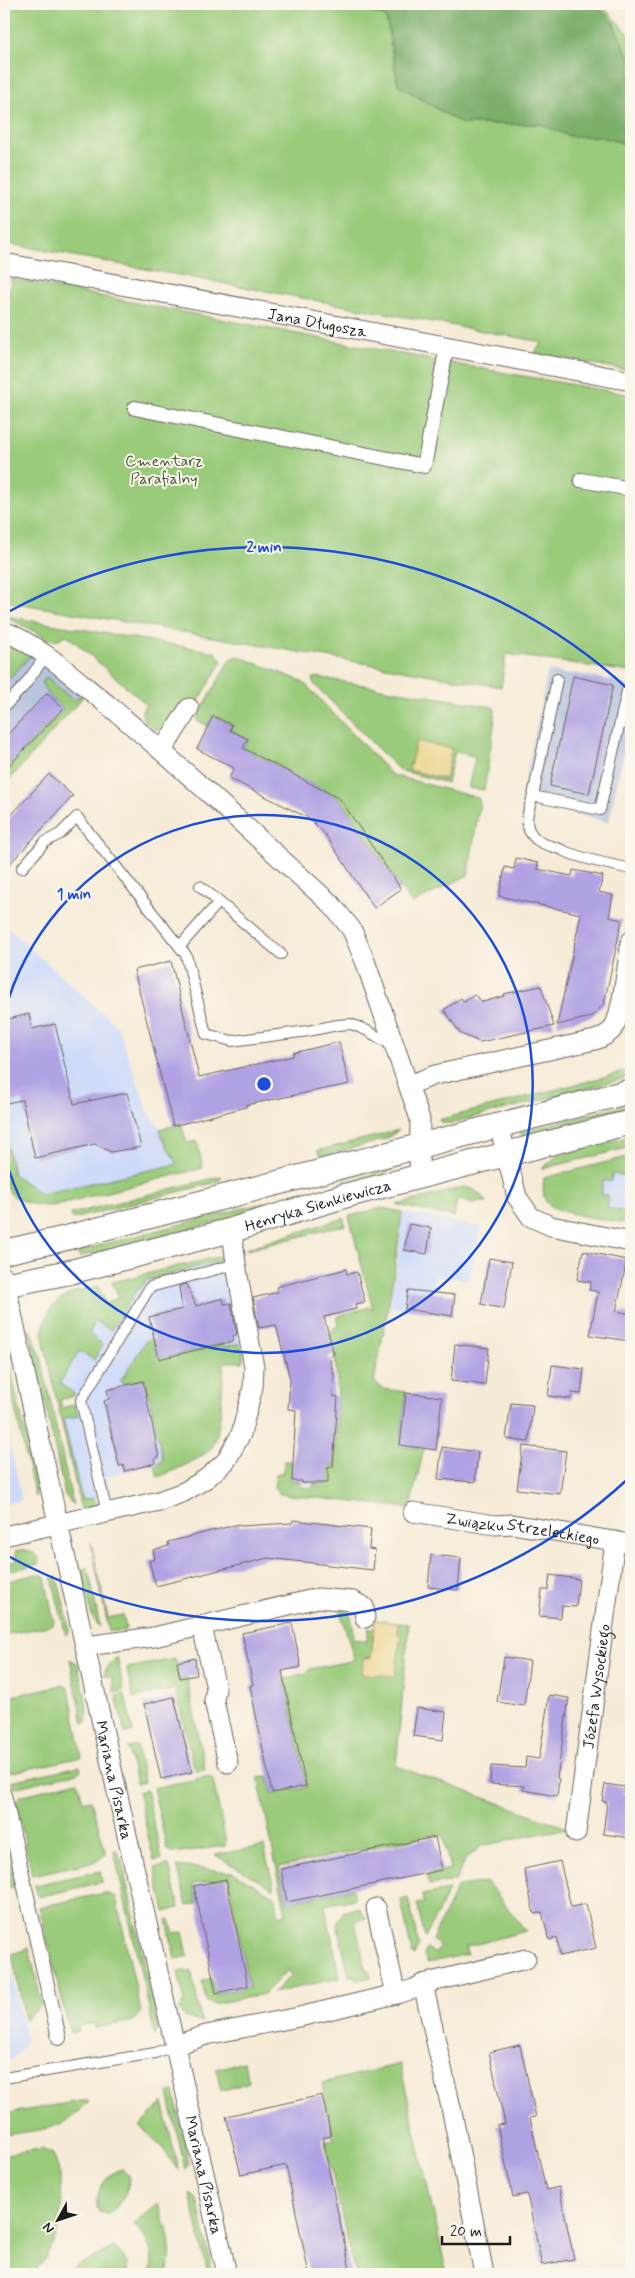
<svg xmlns="http://www.w3.org/2000/svg" width="635" height="2278" font-family="Mynerve,sans-serif">
	<style>
		.built { fill: #cedafa }
		.industrial { fill: #b9c4de }
		.green { fill: #9acb7a; stroke: #5b744b }
		.forest { fill: #7baf6a; stroke: #4c6643 }
		.sand { fill: #eeda9e; stroke: #857b5d }
		.building { fill: #b0a2e3 }
		.lines { fill: none; stroke-linecap: round; stroke-linejoin: round }
		.service-casing { stroke: #68645d; stroke-width: 12 }
		.pedestrian-casing { stroke: #68645d; stroke-width: 16 }
		.minor-casing { stroke: #68645d; stroke-width: 21 }
		.tertiary-casing { stroke: #68645d; stroke-width: 26 }
		.service { stroke: #fff; stroke-width: 10 }
		.pedestrian { stroke: #fff; stroke-width: 14 }
		.minor { stroke: #fff; stroke-width: 19 }
		.tertiary { stroke: #fff; stroke-width: 24 }
		.ring { fill: none; stroke: #1d4ed8; stroke-width: 2.5 }
		.labels { text-anchor: middle; stroke-width: 4; stroke-linejoin: round; paint-order: stroke }
		.street-label { font-size: 16px; fill: #1c1c1c; stroke: #fbf7ec }
		.park-label { font-size: 16px; fill: #48593d; stroke: #fbf7ec }
		.centre { fill: #1d4ed8; stroke: #fbf7ec; stroke-width: 2.5 }
		.ring-label { font-size: 15px; text-anchor: middle; font-weight: bold; fill: #1d4ed8; stroke: #fbf7ec; stroke-width: 4; stroke-linejoin: round; paint-order: stroke }
	</style>
	<rect width="100%" height="100%" fill="#fbf7ec"/>
	<filter id="ink" filterUnits="userSpaceOnUse"><feTurbulence type="fractalNoise" baseFrequency=".02" numOctaves="2"/><feDisplacementMap in="SourceGraphic" scale="10" xChannelSelector="R" yChannelSelector="G"/><feConvolveMatrix kernelMatrix="1 2 1 2 8 2 1 2 1" color-interpolation-filters="sRGB"/></filter>
	<filter id="wash" filterUnits="userSpaceOnUse"><feTurbulence type="fractalNoise" baseFrequency=".0096" numOctaves="4" result="noise"/><feDisplacementMap in="SourceGraphic" scale="20" xChannelSelector="R" yChannelSelector="G"/><feGaussianBlur stdDeviation="1.12" result="paint"/><feColorMatrix in="noise" values="0 0 0 0 0 0 0 0 0 0 0 0 0 0 0 0 0 1.4 0 .05"/><feComposite in="paint" operator="in"/></filter>
	<g filter="url(#wash)">
		<rect width="100%" height="100%" fill="#f6ebd7"/>
		<path class="built" d="M4,925L117,1026L148,1111L187,1165L50,1202L4,1171Z
			M631,1160V1224L592,1216L581,1173Z
			M402,1212L481,1227L470,1280L436,1276L429,1312L390,1307L400,1243Z
			M225,1255L231,1277L241,1343L224,1347V1345L145,1379L163,1460L157,1464L107,1476L111,1494L82,1501L63,1419L77,1416L76,1395L60,1384L79,1351L93,1360L89,1334L96,1321L111,1330L136,1291L148,1280L217,1262L224,1259Z
			M4,1417L22,1500L4,1504Z
			M4,1938L26,2040L19,2053L10,2060L4,2061Z"/>
		<path class="industrial" d="M33,653L81,694L63,709L4,771V666Z
			M548,671L569,675L574,673L615,681L631,688V716L609,822L521,801Z"/>
		<path class="green" d="M4,4H349L386,17L398,85L462,124H541L569,136L601,137L631,145V371L535,353L542,342L4,243Z
			M595,4H600L631,36V61L612,21Z
			M11,279L444,362L631,395V672L506,654L501,687L4,601V329Z
			M4,616L215,652L222,661L196,706L167,729L154,730L143,719L142,711L146,704L67,635L56,640L49,639Z
			M4,639L33,653L4,684Z
			M238,656L299,680L306,685L392,775L478,798L480,801L468,875L412,904L340,799L243,748L248,739L230,730L232,725L213,716L208,726L196,720L230,659Z
			M46,677L74,701L81,694L83,697L4,786V771L63,709L47,693L42,683Z
			M316,677L493,707L495,709L494,726L484,790L468,788L475,758L474,756L455,752L447,783L399,770L313,683V678Z
			M631,1070V1077L451,1123H444L438,1120Z
			M631,1104V1110L524,1137L520,1134L522,1131Z
			M181,1124L187,1143L197,1141L203,1168L52,1206C35,1206 9,1202 4,1181C1,1170 4,1156 4,1145L7,1144L13,1174L41,1194L177,1164L163,1139L160,1129Z
			M399,1130L386,1139L323,1156L317,1151Z
			M631,1136V1147L542,1169L557,1156Z
			M631,1156V1177L612,1174L611,1181H603L601,1194L609,1196L607,1208L631,1213V1224C616,1221 556,1214 548,1204C542,1197 543,1187 544,1178Z
			M409,1160C404,1170 355,1182 344,1180L345,1177Z
			M222,1176L217,1182L72,1219L71,1214Z
			M464,1187C474,1188 480,1194 487,1202L473,1203L457,1200L454,1217L397,1205Z
			M267,1202V1205L237,1217L79,1257L78,1251Z
			M382,1208L402,1212C396,1269 385,1325 374,1381L383,1389L406,1392L400,1446L419,1448L421,1444H425L410,1508L280,1494L274,1487L276,1474L283,1473L284,1461H291V1481L301,1482V1487L312,1488L313,1484L329,1483V1468L334,1467C337,1422 342,1379 330,1334L335,1327L339,1326L337,1318L341,1315L370,1307L373,1309L349,1216Z
			M344,1218L345,1225L247,1250V1248Z
			M225,1255L224,1258L217,1262L148,1280L136,1291L111,1330L96,1321L89,1334L103,1345L94,1360L79,1351L60,1383L76,1395L60,1400L62,1408L75,1404L78,1416L63,1419L82,1500L94,1498L96,1502L92,1507L81,1509L43,1338C43,1302 67,1292 98,1286L106,1304L119,1297L112,1282Z
			M29,1329C36,1335 35,1346 40,1353L73,1505L65,1495Z
			M153,1339L157,1354L166,1352L168,1357L223,1344L225,1347L239,1343L243,1353V1362H224C222,1381 222,1433 212,1447C204,1458 171,1472 158,1477L155,1466L163,1460L145,1379L123,1384L121,1380L146,1341Z
			M4,1341L37,1484L35,1497L4,1359Z
			M91,1543L108,1618L123,1615L126,1628L124,1631H109Z
			M21,1550C29,1550 36,1551 39,1560L38,1564L4,1573V1564L17,1561L15,1551Z
			M88,1568L100,1627L92,1617L82,1569Z
			M37,1574L43,1575L45,1578L54,1622L53,1625L4,1635V1582Z
			M57,1576L70,1630L66,1635L52,1578Z
			M338,1604C353,1607 353,1626 354,1639L367,1641L369,1627L374,1628L371,1657L363,1659L362,1674L398,1635V1623L409,1624L396,1766L568,1828L481,1846L466,1859L455,1881L429,1885L427,1875L450,1869L443,1835L437,1837L436,1834L279,1867L287,1902L353,1889L355,1899L325,1905L340,1978L272,1993L291,1976L289,1969L264,1994L213,2004L206,2002L202,1981L211,1978L215,1994L249,1987L228,1878L193,1884L197,1904L187,1906L177,1866L233,1872L275,1897L279,1915L286,1914L258,1778L268,1776L272,1794L307,1787L284,1679L306,1673L310,1669L351,1661L354,1658Z
			M117,1657L124,1691L115,1693L112,1678L104,1675L107,1668Z
			M70,1659L77,1663C81,1682 90,1704 86,1722L83,1723Z
			M175,1659L179,1679L187,1678L205,1770L195,1771L175,1689L133,1698L127,1668Z
			M62,1685L69,1688L82,1757L9,1773L4,1750V1698Z
			M125,1694L133,1732L125,1733L116,1696Z
			M137,1746L144,1782L136,1784L128,1748Z
			M80,1766L81,1771L77,1773L13,1788L11,1781Z
			M210,1776L213,1780L226,1843L225,1846L173,1853L167,1849L153,1788Z
			M78,1781L83,1802L91,1800L106,1854L97,1861L32,1875L16,1800L20,1796Z
			M146,1790L162,1859L154,1861L138,1792Z
			M4,1846H7L15,1887L4,1890Z
			M264,1846L274,1889L215,1855Z
			M117,1850L122,1862L158,2025L155,2036L114,1851Z
			M169,1865L179,1908L165,1912L155,1868Z
			M100,1871L102,1882L38,1897L35,1885Z
			M487,1882L526,1931L466,1947L467,1954L428,1963L424,1955L427,1948L435,1954L440,1946L432,1940L458,1886Z
			M449,1890L425,1937L417,1904L424,1903L422,1895Z
			M105,1893L116,1897L141,2012L133,2021L95,2028L94,2023L78,2026L79,2031L70,2033L39,1907Z
			M408,1898L419,1945L414,1955L412,1954L401,1900Z
			M359,1907L366,1918L355,1922L366,1970H369L371,1977L357,1980L356,1976H349L337,1923L343,1912Z
			M170,1919L174,1933L183,1932L188,1956L175,1959L167,1920Z
			M29,1948L42,2005L25,2020L12,1954Z
			M191,1970L202,2023L186,2018L179,2010L185,2002L178,1972Z
			M244,2062L249,2082L221,2091L216,2069Z
			M400,2064L447,2274H355L325,2141L333,2139L322,2083Z
			M174,2092L189,2164L185,2169L168,2093Z
			M80,2101H89C62,2132 42,2129 4,2135V2114Z
			M163,2102L178,2170L161,2146L140,2126Z
			M42,2149L53,2154C68,2185 63,2236 41,2264C38,2267 34,2273 30,2274C24,2276 16,2274 10,2274L8,2272L4,2248V2154Z
			M122,2169C139,2178 120,2206 109,2214L99,2212C91,2198 107,2171 122,2169Z
			M190,2194L197,2199L213,2274H208Z
			M158,2203C167,2226 175,2249 167,2274H150C156,2254 147,2238 134,2224Z
			M113,2248C124,2254 129,2262 127,2274H60Z"/>
		<path class="forest" d="M349,4H595L612,21L631,61V145L601,137L569,136L541,124H462L398,85L386,17Z"/>
		<path class="sand" d="M416,741L452,749L445,779L409,770Z
			M375,1620L398,1623V1634L401,1635L395,1676L362,1674L363,1659L371,1657Z"/>
		<g id="blocks">
			<path class="building" d="M573,676L613,685L589,794L550,786Z
				M47,693L63,709L4,771V738Z
				M213,716L232,725L230,730L248,739L243,748L340,799L401,889L374,908L324,833L310,819L229,778L234,768L197,749Z
				M49,774L73,796L4,870V823Z
				M516,858L538,863L537,869L572,876L573,870L603,876L599,892L613,895L609,917L622,920L604,1004L591,1017L557,1025L581,914L499,896L505,867L514,869Z
				M171,961L199,1077L293,1056V1053L339,1042L349,1084L246,1105V1107L173,1126L134,970Z
				M541,986L554,1026L480,1042L461,1034L444,1010L461,998L464,1002L474,995L483,1002L504,996V994Z
				M29,1014L32,1029L55,1024L74,1104L127,1093L141,1147L111,1152L95,1144L35,1158L22,1100L7,1103L4,1092V1020Z
				M409,1224L431,1228L427,1254L404,1250Z
				M583,1251L627,1260L616,1311L631,1314L629,1341L590,1335L598,1292L589,1290L591,1282L577,1280Z
				M489,1258L512,1262L504,1309L481,1304Z
				M346,1269L347,1274L357,1272L365,1302L355,1304L356,1309L324,1317L334,1354L329,1356L334,1376L333,1396L338,1397L333,1467H328V1483H302V1481H292L296,1410L288,1409L290,1379L276,1325L259,1328L253,1298L278,1292L276,1287Z
				M187,1284L196,1306L223,1298L224,1304L231,1303L237,1334L233,1336L234,1341L159,1359L149,1317L182,1309L179,1286Z
				M408,1290L455,1295L452,1316L405,1309Z
				M455,1344L489,1348L485,1385L451,1381Z
				M552,1365L584,1369L581,1394L572,1393L571,1399L548,1396Z
				M143,1381L159,1457L155,1458L156,1463L125,1471L123,1465L119,1466L104,1401L109,1399L107,1390Z
				M406,1393L442,1397L436,1450L400,1445Z
				M511,1403L533,1405L529,1442L506,1439Z
				M523,1446L566,1451L560,1494L517,1489Z
				M442,1447L478,1452L475,1482L438,1479Z
				M293,1520L371,1529L369,1549L375,1550L373,1570L268,1558L156,1586L149,1561L155,1559L153,1550L169,1546L168,1542L239,1524L240,1526L292,1523Z
				M431,1555L461,1558L458,1590L428,1587Z
				M550,1575L579,1579L576,1607L562,1606L561,1618L539,1616L542,1590H548Z
				M292,1623L301,1667L282,1671L306,1786L272,1793L250,1686L253,1685L242,1633Z
				M504,1657L530,1661L524,1706L497,1702Z
				M195,1658L197,1675L180,1678L177,1662Z
				M549,1695L569,1698L557,1778L559,1779L557,1796L523,1790L524,1786L490,1784L491,1766L525,1768L526,1757L539,1759Z
				M174,1697L192,1772L161,1779L144,1704Z
				M417,1708L446,1712L443,1740L413,1736Z
				M605,1784L625,1787L624,1794L631,1795V1838L603,1834L607,1802L602,1801Z
				M435,1837L442,1870L287,1902L281,1869Z
				M560,1861L571,1907L586,1904L596,1948L560,1956L557,1938L549,1940L542,1912L534,1914L524,1869Z
				M226,1879L248,1986L216,1993L194,1886Z
				M520,2045L536,2117L530,2118L546,2190L559,2187L574,2259L542,2265L527,2194L513,2197L497,2125L505,2124L489,2052Z
				M322,2095L331,2136L322,2138L351,2274H309L286,2165L241,2175L226,2116Z"/>
		</g>
	</g>
	<g filter="url(#ink)">
		<use href="#blocks" fill-opacity="0" stroke="#68645d" stroke-width="1"/>
		<g class="lines">
			<defs>
				<path id="service" d="M557,679L533,796L600,810L627,691
					M4,707L24,686L47,654
					M533,796C530,806 524,820 529,830C537,846 550,844 564,851C586,860 608,864 631,869
					M22,868L45,842L60,834L77,817L186,955L206,1034L232,1041L308,1031L337,1025L351,1024L368,1031L393,1046
					M200,886L281,954
					M180,946L219,902
					M107,1513L81,1401L150,1287L236,1264
					M4,2078L155,2053L176,2045"/>
				<path id="pedestrian" d="M135,408L424,466L447,346
					M581,480L631,489
					M4,1795L59,2038"/>
				<g id="minor">
					<path id="s1" d="M4,263L631,381"/>
					<path d="M4,631C44,648 74,678 108,705C185,769 257,838 331,904L352,930L365,961L420,1119L419,1176"/>
					<path d="M162,751L189,708"/>
					<path d="M409,1085L435,1075L595,1040C601,1038 607,1035 612,1030C623,1016 627,961 631,941"/>
					<path d="M499,1125L517,1197L531,1217L551,1226L631,1242"/>
					<path id="s2" d="M4,1277L115,1783L227,2274"/>
					<path id="s3" d="M413,1512L495,1525L512,1524L631,1544"/>
					<path d="M4,1536L159,1501L184,1492L207,1478L226,1461L241,1434L253,1387L254,1367L236,1264L232,1230"/>
					<path d="M202,1627L216,1688L214,1701L228,1763"/>
					<path d="M86,1646L154,1637L318,1598L353,1601L364,1607L365,1618"/>
					<path id="s4" d="M576,1833L615,1541"/>
					<path d="M376,1908L396,1994"/>
					<path d="M423,1984L452,2112L484,2274"/>
					<path d="M176,2045L206,2035L299,2017L396,1994L414,1989L423,1984L526,1959"/>
				</g>
				<g id="tertiary">
					<path d="M4,1252L62,1239L631,1091"/>
					<path id="s5" d="M4,1285L70,1272L232,1230L344,1196L631,1122"/>
				</g>
			</defs>
			<use href="#service" class="service-casing"/>
			<use href="#pedestrian" class="pedestrian-casing"/>
			<use href="#minor" class="minor-casing"/>
			<use href="#tertiary" class="tertiary-casing"/>
			<use href="#service" class="service"/>
			<use href="#pedestrian" class="pedestrian"/>
			<use href="#minor" class="minor"/>
			<use href="#tertiary" class="tertiary"/>
		</g>
	</g>
	<g class="ring">
		<path d="M4 1014A269 269 0 1 1 4 1154"/>
		<path d="M630 1477A537 537 0 0 1 8 1556M8 612A537 537 0 0 1 630 691"/>
	</g>
	<g class="labels">
		<g class="street-label">
			<text dy="6" stroke="none"><textPath href="#s1" startOffset="319">Jana Długosza</textPath></text>
			<text dy="6" stroke="none"><textPath href="#s5" startOffset="324">Henryka Sienkiewicza</textPath></text>
			<text dy="6" stroke="none"><textPath href="#s3" startOffset="111">Związku Strzeleckiego</textPath></text>
			<text dy="6" stroke="none"><textPath href="#s4" startOffset="148">Józefa Wysockiego</textPath></text>
			<text dy="6" stroke="none"><textPath href="#s2" startOffset="515">Mariana Pisarka</textPath></text>
			<text dy="6" stroke="none"><textPath href="#s2" startOffset="920">Mariana Pisarka</textPath></text>
		</g>
		<g class="park-label">
			<text x="164" y="466">Cmentarz<tspan x="164" dy="18">Parafialny</tspan></text>
		</g>
	</g>
	<circle cx="264" cy="1084" r="8" class="centre"/>
	<g class="ring-label">
		<text x="264" y="552">2 min</text>
		<text x="74" y="899">1 min</text>
	</g>
	<rect width="635" height="2278" fill="none" stroke="#fbf7ec" stroke-width="20"/>
	<g transform="translate(58 2220) rotate(230)" stroke="#fbf7ec" stroke-width="4" paint-order="stroke">
	<path d="M0-4L9 19L0 12L-9 19Z" fill="#1c1c1c"/>
	<text y="-8" font-size="14" font-weight="bold" text-anchor="middle" fill="#1c1c1c">N</text>
	</g>
	<path d="M442 2236v8h68v-8" fill="none" stroke="#1c1c1c" stroke-width="2.5"/>
	<text x="450" y="2236" font-size="15" fill="#1c1c1c" stroke="#fbf7ec" stroke-width="4" paint-order="stroke">20 m</text>
</svg>
